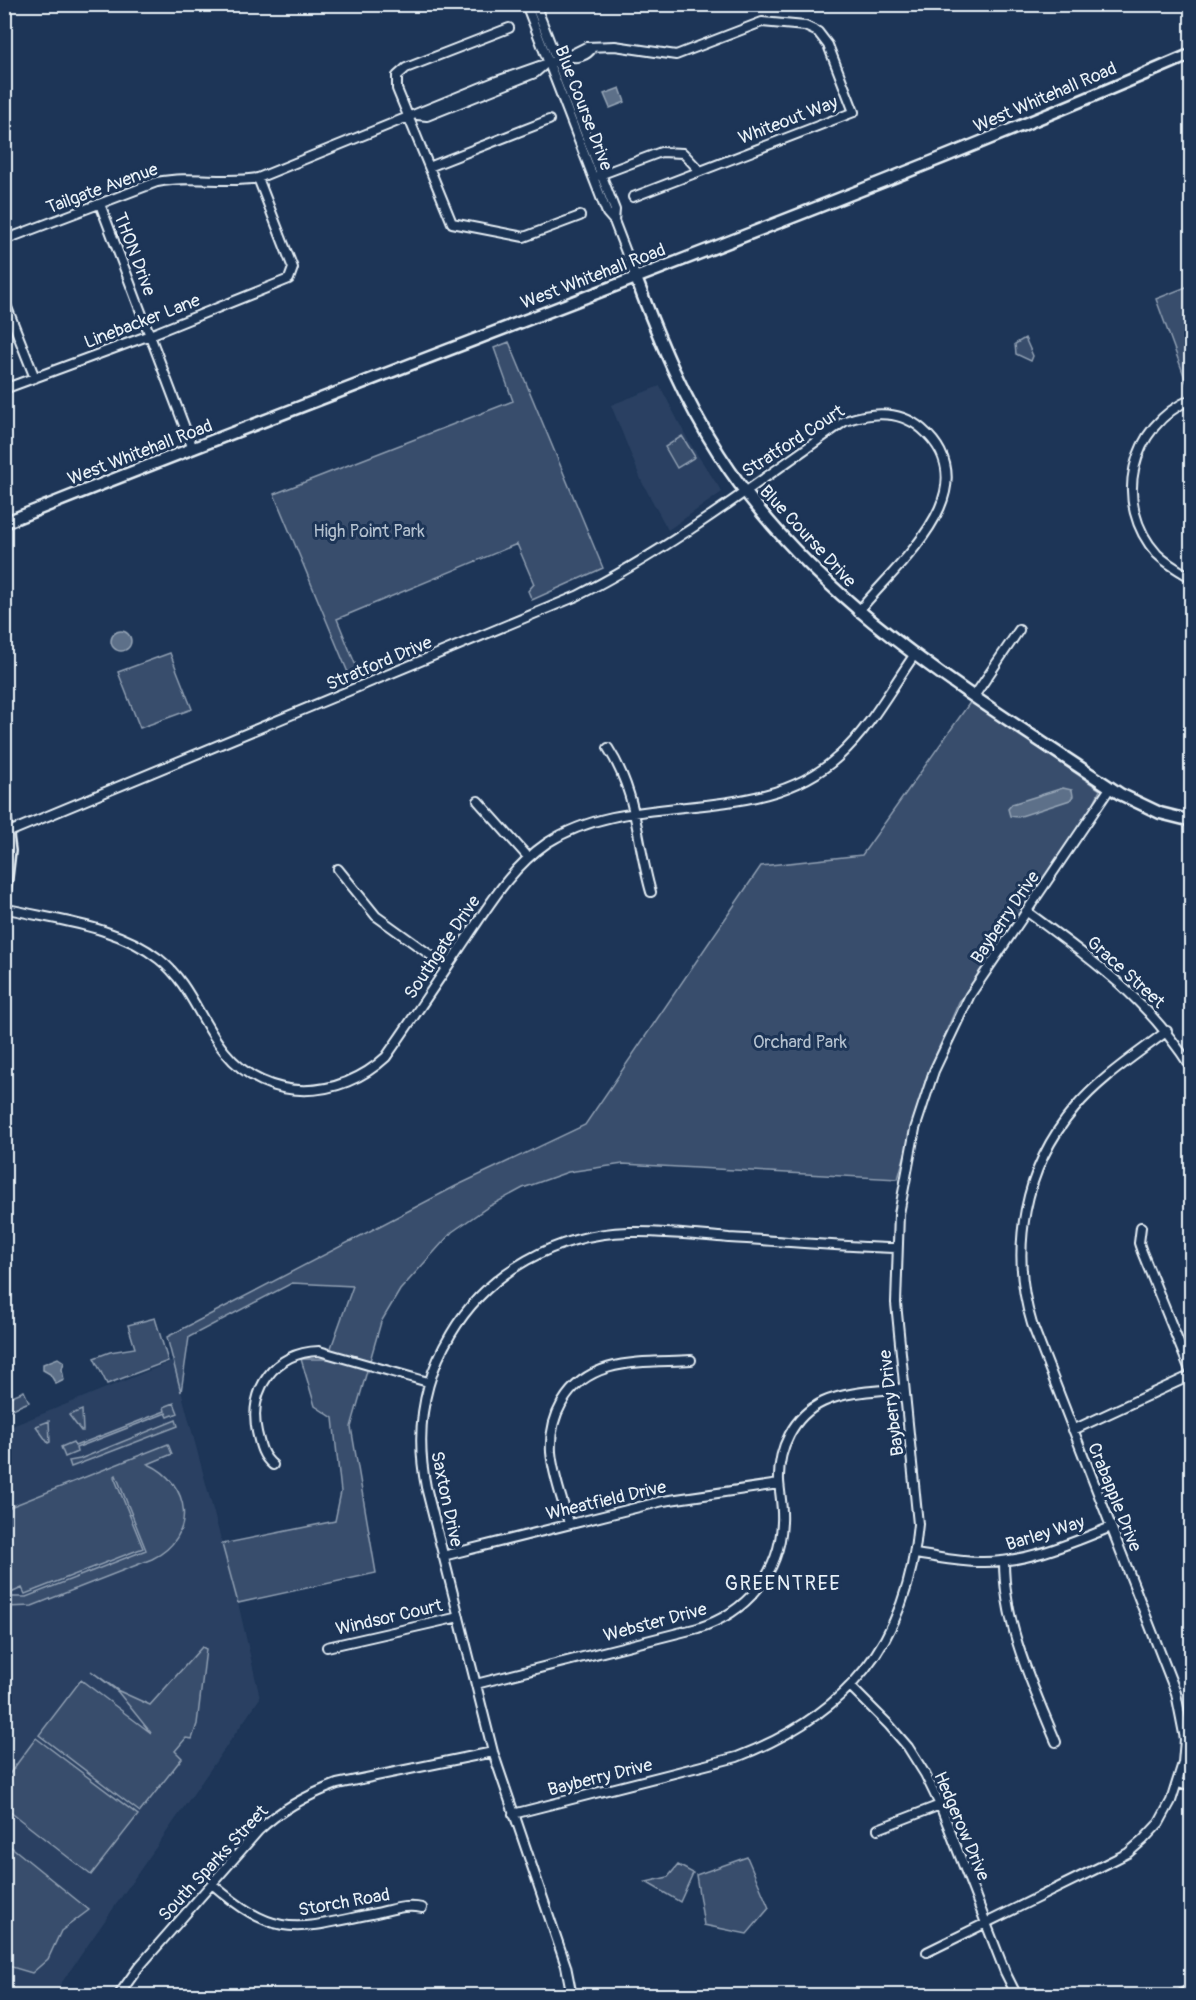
<svg xmlns="http://www.w3.org/2000/svg" width="1196" height="2000" font-family="Pangolin,sans-serif">
	<style>
		.built { fill: #2a4162 }
		.green { fill: #374d6c; stroke: #909fb2; stroke-width: 1.5 }
		.water { fill: #5d7089; stroke: #95a4b5; stroke-width: 1.5 }
		.lines { fill: none; stroke-linecap: round; stroke-linejoin: round }
		.minor-casing { stroke: #e8f1f8; stroke-width: 12 }
		.tertiary-casing { stroke: #e8f1f8; stroke-width: 14 }
		.secondary-casing { stroke: #e8f1f8; stroke-width: 15 }
		.minor { stroke: #1d3557; stroke-width: 8 }
		.tertiary { stroke: #1d3557; stroke-width: 9 }
		.secondary { stroke: #1d3557; stroke-width: 10 }
		.labels { text-anchor: middle; stroke-width: 6; stroke-linejoin: round; paint-order: stroke }
		.street-label { font-size: 18px; fill: #e8f1f8; stroke: #1d3557 }
		.park-label { font-size: 18px; fill: #b3c0ce; stroke: #1d3557 }
		.neighbourhood-label { font-size: 20px; letter-spacing: 1.5px; fill: #e8f1f8; stroke: #1d3557 }
	</style>
	<rect width="100%" height="100%" fill="#1d3557"/>
	<filter id="ink" filterUnits="userSpaceOnUse"><feTurbulence type="fractalNoise" baseFrequency=".0167" numOctaves="2"/><feDisplacementMap in="SourceGraphic" scale="12" xChannelSelector="R" yChannelSelector="G"/><feConvolveMatrix kernelMatrix="1 2 1 2 8 2 1 2 1" color-interpolation-filters="sRGB"/></filter>
	<g filter="url(#ink)">
		<path class="built" d="M660,386L689,442L722,492L668,530L642,482L611,405Z
			M173,1361L238,1603L260,1698L53,1995L5,1996V1429Z"/>
		<path class="green" d="M1191,285V388L1189,389L1156,299Z
			M1025,338L1033,356L1031,361L1016,354L1015,344Z
			M509,342L603,568L532,600L528,591L534,584L517,544L337,619L358,671L349,675L274,494L513,401L494,348Z
			M682,436L695,457L677,468L665,447Z
			M170,653L192,709L140,728L118,672Z
			M971,701L1100,790L1093,805L959,1002L927,1075L898,1179L623,1164L568,1172L523,1188L488,1207L452,1232L400,1290L381,1322L351,1427L376,1573L238,1603L222,1544L335,1521L341,1492L333,1418L315,1406L301,1359H327L353,1286L292,1283L189,1337L181,1392L167,1337L456,1186L585,1125L761,866L862,855Z
			M155,1318L168,1361L107,1384L94,1358L110,1352L135,1348L128,1325Z
			M24,1391L29,1402L5,1412V1399Z
			M174,1403L178,1413L168,1417L166,1413L76,1448L77,1452L65,1457L61,1447L73,1442L75,1446L165,1411L164,1407Z
			M82,1410L83,1431H81L69,1415Z
			M176,1420L178,1426L71,1467L69,1461L80,1459Z
			M49,1421L50,1442L48,1443L36,1426Z
			M168,1444L172,1454L148,1464C191,1483 198,1537 152,1559L32,1606L5,1607V1597H26L146,1550L116,1475L114,1477L143,1548L25,1594L22,1588L11,1593L5,1576V1509Z
			M202,1647L206,1649L197,1724L192,1739L186,1738L175,1751L182,1758L140,1812L39,1735L81,1680L151,1733L118,1692L91,1671L119,1691L150,1705Z
			M36,1738L138,1815L91,1875L5,1808V1780Z
			M4,1841L89,1910L61,1931L48,1959L32,1973L5,1965Z
			M747,1857L769,1908L747,1934L704,1925L696,1875Z
			M678,1865L693,1873L680,1902L646,1882L668,1877Z"/>
		<path class="water" d="M620,88L625,102L610,108L604,94Z
			M111 641a10 10 0 1 1 20 0a10 10 0 1 1-20 0Z
			M1063,788L1072,790L1073,796L1070,800L1018,817L1010,816L1008,809L1012,804Z
			M58,1358L64,1362L62,1369L64,1380L56,1384L50,1374L43,1370V1364Z"/>
		<g class="lines">
			<defs>
				<path id="minor" d="M526,4L607,213L614,221
					M535,4L615,210L614,221L636,278
					M509,28L406,68L397,76V89L452,223L524,237L580,216
					M568,56C577,59 587,56 592,48
					M417,115L427,116L535,73L543,66
					M429,167L549,120
					M597,176L661,152L683,153L699,170
					M100,204L193,449
					M4,240L157,182C191,175 224,184 258,178L494,82L568,56L586,47L615,46L676,55L762,22L805,26L818,32L828,45L854,112L633,197
					M4,300L35,378
					M4,389L150,335L289,279L293,268L258,178
					M1192,399C1130,425 1112,504 1157,554C1167,564 1180,571 1192,578
					M975,695L1019,630
					M608,748C638,794 636,840 651,892
					M478,801L528,857
					M9,832L577,596C672,548 758,482 845,421C871,412 900,410 922,429C992,490 895,565 858,612
					M338,869L376,916L447,967
					M4,908C57,921 116,925 159,959C191,984 200,1022 225,1052C267,1104 340,1100 386,1057C414,1017 441,976 468,936C491,902 512,867 547,843C635,786 759,830 839,756C870,728 891,688 915,654
					M1026,911C1092,959 1148,999 1192,1069
					M1141,1227L1139,1243L1142,1252L1192,1375
					M1073,1430L1192,1375
					M273,1465C262,1456 260,1445 257,1432C248,1390 274,1352 319,1351L428,1382
					M569,1524C563,1501 553,1476 551,1452C550,1435 554,1417 562,1403C589,1356 644,1363 691,1360
					M915,1554C937,1557 958,1562 980,1562C1026,1563 1069,1544 1111,1527
					M443,1556L663,1501L779,1484
					M1004,1561C1004,1626 1032,1684 1056,1742
					M327,1647L459,1617
					M476,1684L698,1628C746,1613 780,1574 782,1522C783,1508 780,1495 779,1481C778,1449 793,1416 823,1402C847,1391 878,1391 904,1388
					M851,1687L889,1725L908,1747L925,1774L940,1805L1005,1972L1017,1996
					M1178,1783L1192,1787
					M513,1814L737,1757C846,1715 908,1643 918,1524L896,1303L899,1214L915,1129L934,1071L970,995L1110,788
					M878,1829L940,1805
					M212,1884C278,1941 296,1929 376,1913C391,1910 406,1904 422,1908
					M927,1952L1106,1864L1128,1853L1143,1840L1159,1823L1171,1801L1183,1763L1185,1739L1176,1693L1032,1324C1009,1250 1024,1167 1075,1108C1100,1078 1136,1055 1167,1031
					M118,1996L138,1968L258,1831C281,1809 307,1795 337,1784L493,1752
					M572,1996L566,1966L493,1752L426,1487C415,1432 422,1382 451,1334C488,1271 557,1234 629,1232C662,1231 696,1235 729,1238C784,1241 841,1247 897,1248"/>
				<path id="tertiary" d="M4,805L10,851L4,903"/>
				<path id="secondary" d="M636,278C659,339 683,398 719,454C815,605 974,696 1120,794L1160,813L1192,821
					M4,523C399,364 801,222 1192,54
					M1181,1996L1192,1989"/>
			</defs>
			<use href="#minor" class="minor-casing"/>
			<use href="#tertiary" class="tertiary-casing"/>
			<use href="#secondary" class="secondary-casing"/>
			<use href="#minor" class="minor"/>
			<use href="#tertiary" class="tertiary"/>
			<use href="#secondary" class="secondary"/>
		</g>
	</g>
	<g class="labels">
		<g class="street-label">
			<text transform="translate(1045 97) rotate(-23)" y="6">West Whitehall Road</text>
			<text transform="translate(584 108) rotate(69)" y="6">Blue Course Drive</text>
			<text transform="translate(788 120) rotate(-21)" y="6">Whiteout Way</text>
			<text transform="translate(102 188) rotate(-20)" y="6">Tailgate Avenue</text>
			<text transform="translate(135 254) rotate(69)" y="6">THON Drive</text>
			<text transform="translate(593 276) rotate(-21)" y="6">West Whitehall Road</text>
			<text transform="translate(142 321) rotate(-21)" y="6">Linebacker Lane</text>
			<text transform="translate(793 441) rotate(-33)" y="6">Stratford Court</text>
			<text transform="translate(140 452) rotate(-21)" y="6">West Whitehall Road</text>
			<text transform="translate(808 536) rotate(47)" y="6">Blue Course Drive</text>
			<text transform="translate(379 663) rotate(-23)" y="6">Stratford Drive</text>
			<text transform="translate(1005 917) rotate(-56)" y="6">Bayberry Drive</text>
			<text transform="translate(442 947) rotate(-56)" y="6">Southgate Drive</text>
			<text transform="translate(1126 972) rotate(42)" y="6">Grace Street</text>
			<text transform="translate(891 1403) rotate(-97)" y="6">Bayberry Drive</text>
			<text transform="translate(1115 1497) rotate(68)" y="6">Crabapple Drive</text>
			<text transform="translate(447 1499) rotate(78)" y="6">Saxton Drive</text>
			<text transform="translate(606 1500) rotate(-13)" y="6">Wheatfield Drive</text>
			<text transform="translate(1045 1533) rotate(-17)" y="6">Barley Way</text>
			<text transform="translate(389 1617) rotate(-13)" y="6">Windsor Court</text>
			<text transform="translate(655 1622) rotate(-15)" y="6">Webster Drive</text>
			<text transform="translate(600 1777) rotate(-14)" y="6">Bayberry Drive</text>
			<text transform="translate(962 1826) rotate(67)" y="6">Hedgerow Drive</text>
			<text transform="translate(213 1863) rotate(-47)" y="6">South Sparks Street</text>
			<text transform="translate(344 1902) rotate(-10)" y="6">Storch Road</text>
		</g>
		<g class="park-label">
			<text x="369" y="537">High Point Park</text>
			<text x="800" y="1048">Orchard Park</text>
		</g>
		<g class="neighbourhood-label">
			<text x="783" y="1590">GREENTREE</text>
		</g>
	</g>
	<rect width="1196" height="2000" fill="none" stroke="#1d3557" stroke-width="24"/>
	<rect x="12" y="12" width="1172" height="1976" fill="none" stroke="#e8f1f8" stroke-width="2" filter="url(#ink)"/>
</svg>
